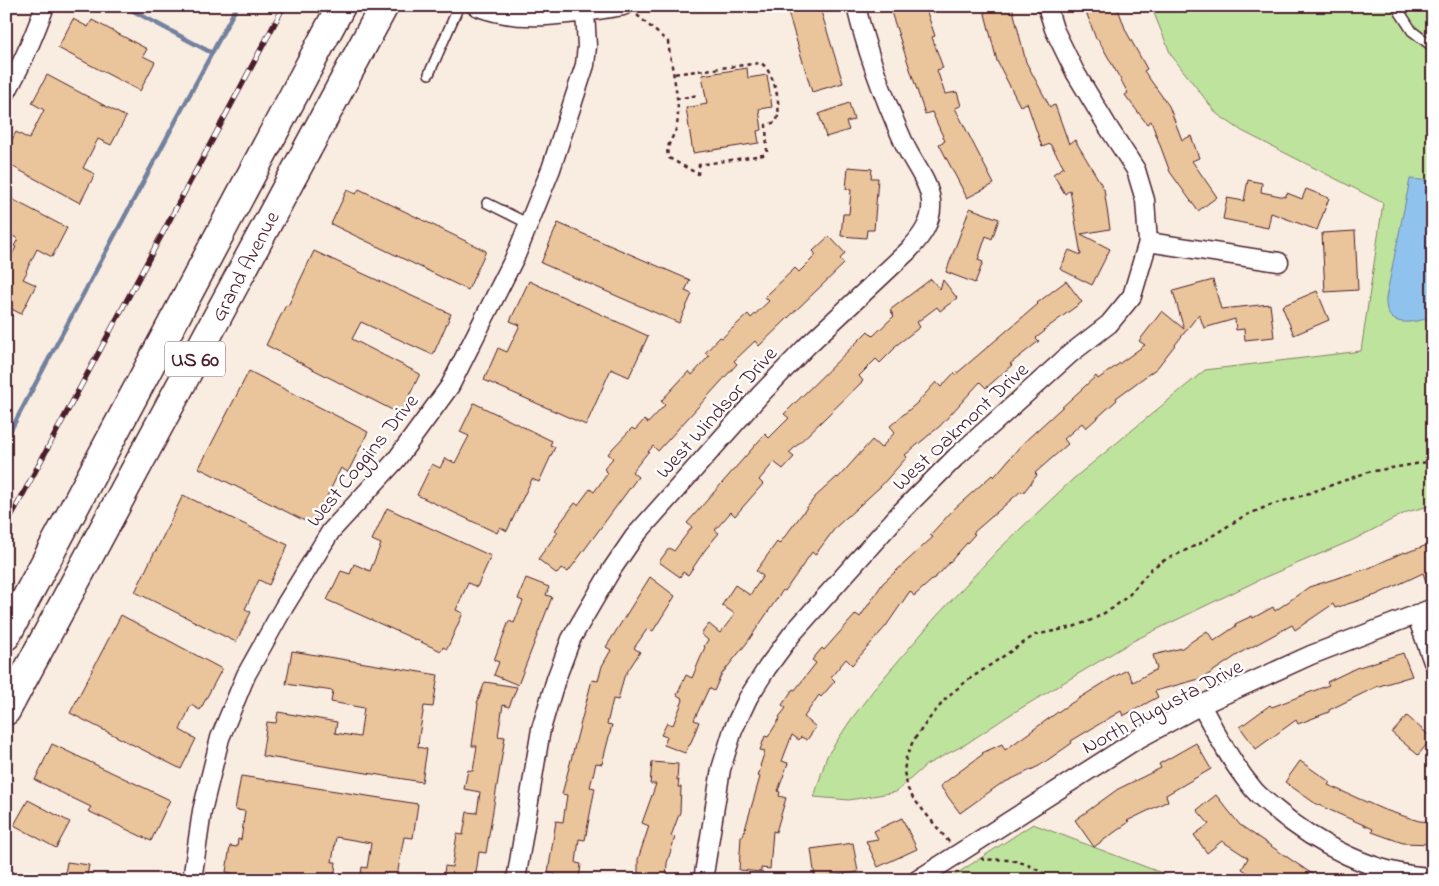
<svg xmlns="http://www.w3.org/2000/svg" width="1439" height="886" font-family="'Indie Flower',sans-serif">
	<style>
		.green { fill: #bee39d; stroke: #848164 }
		.water { fill: #8fc2ec; stroke: #73819f }
		.lines { fill: none; stroke-linecap: round; stroke-linejoin: round }
		.stream { stroke: #73819f; stroke-width: 4.5 }
		.building { fill: #eac49a; stroke: #4a1f2b }
		.service-casing { stroke: #4a1f2b; stroke-width: 12 }
		.minor-casing { stroke: #4a1f2b; stroke-width: 21 }
		.trunk-casing { stroke: #4a1f2b; stroke-width: 31 }
		.path { stroke: #4a1f2b; stroke-width: 2.5; stroke-dasharray: 4 4; stroke-linecap: butt }
		.service { stroke: #fff; stroke-width: 9 }
		.minor { stroke: #fff; stroke-width: 18 }
		.trunk { stroke: #fff; stroke-width: 28 }
		.rail-casing { stroke: #4a1f2b; stroke-width: 5.5 }
		.rail { stroke: #fff; stroke-width: 4; stroke-dasharray: 11; stroke-linecap: butt }
		.labels { text-anchor: middle; stroke-width: 5; stroke-linejoin: round; paint-order: stroke }
		.shield { fill: #fff; stroke: #80626b; stroke-width: 1 }
		.shield-label { font-size: 20px; font-weight: bold; fill: #4a1f2b }
		.street-label { font-size: 21px; fill: #4a1f2b; stroke: #fff }
	</style>
	<rect width="100%" height="100%" fill="#f9ede1"/>
	<filter id="ink" filterUnits="userSpaceOnUse"><feTurbulence type="fractalNoise" baseFrequency=".02" numOctaves="2"/><feDisplacementMap in="SourceGraphic" scale="10" xChannelSelector="R" yChannelSelector="G"/><feConvolveMatrix kernelMatrix="1 2 1 2 8 2 1 2 1" color-interpolation-filters="sRGB"/></filter>
	<g filter="url(#ink)">
		<path class="green" d="M1151,6H1433V505L1407,512L1353,540L1263,578L1133,641L1008,716L966,744L926,765L896,792L849,800L814,797L827,756L850,721L875,688L935,618L997,551L1073,479L1205,370L1361,351L1383,203L1242,131L1217,114L1171,55Z
			M1033,824L1180,880H947Z"/>
		<path class="water" d="M1410,179L1433,181V317C1412,323 1384,330 1386,298Z"/>
		<g class="lines">
			<path class="stream" d="M124,6L212,53
				M6,439L237,6"/>
		</g>
		<path class="building" d="M796,6H812L813,10L820,8L843,83L812,92L787,9Z
			M889,6H925L935,36L932,37L943,68L937,70L945,94L957,92L961,106L955,108L994,184L967,198L939,144L945,141L932,112L925,114Z
			M983,6H1012L1026,62L1050,107L1055,105L1069,144L1075,140L1104,189L1110,229L1081,234L1110,249L1092,285L1060,269L1069,250L1081,255L1070,190L1065,194L1053,174L1064,167L1050,144L1042,147L1027,103L1020,106L997,61Z
			M1084,6H1117L1126,31L1147,69L1144,71L1169,106L1182,140L1191,136L1199,158L1192,161L1217,197L1198,211L1170,172L1151,121L1147,124L1125,95L1128,93L1098,39H1096Z
			M73,19L88,27L92,20L147,49L143,56L155,62L140,91L58,48Z
			M747,68L748,78L767,75L772,107L759,109L762,130L757,131L759,143L693,153L686,108L707,104L702,75Z
			M47,75L126,117L111,145L98,139L83,168L95,174L80,203L6,163V151L16,132L29,139L44,110L32,103Z
			M849,103L854,120L846,122L849,130L826,137L819,114Z
			M848,167L872,169L871,178H878L874,230H867L866,238L841,236L843,214H849L851,190L846,189Z
			M1248,180L1262,183L1261,192L1285,197L1287,193L1302,199L1306,189L1329,198L1317,230L1271,213L1268,228L1223,219L1227,198L1244,201Z
			M359,189L486,251L468,290L331,224L347,190L356,194Z
			M6,196L67,228L52,257L37,249L26,271L27,272L23,279L36,285L21,314L6,306V266L16,247L14,246L18,239L6,232Z
			M970,208L999,219L992,239L986,236L978,260L983,262L975,283L946,272Z
			M558,223L690,280L685,291L692,294L679,323L541,263Z
			M1355,231L1358,290L1325,292L1322,233Z
			M829,236L845,253L840,259L844,264L759,346L755,341L734,361L737,364L658,451L653,446L632,472L638,477L568,572L562,568L557,574L538,559L558,532L555,530L575,503L578,505L590,489L594,492L608,473L604,469L613,458L608,454L612,449L632,428L635,430L644,420L648,423L665,405L661,401L689,371L692,375L709,356L705,353L720,337L722,338L748,314L751,318L769,301L765,297L795,268L799,272L816,255L813,251Z
			M314,251L451,314L433,355L361,322L352,339L420,374L400,414L266,345L286,305L288,306Z
			M931,279L940,289L943,280L957,298L940,311L937,307L917,322L920,327L894,347L895,348L880,363L876,359L859,376L863,381L789,453L794,457L783,469L774,462L759,480L763,484L735,516L731,512L715,530L719,533L705,550L688,575L683,572L680,577L659,562L669,548L674,551L692,527L687,523L765,434L769,438L789,418L784,414L868,331L873,336L894,316L890,310Z
			M1213,280L1221,309L1270,304L1274,337L1245,340L1244,329L1236,330L1235,319L1204,328L1199,314L1157,368L1116,398L1117,400L1086,428L1082,423L1064,439L1068,444L1035,473L1037,475L1023,493L1021,491L973,533L975,534L941,572L914,596L910,591L886,626L852,665L846,659L831,677L835,681L821,697L819,695L804,717L816,727L807,740L801,737L799,740L792,735L782,761L788,763L778,791L780,792L779,796L786,798L776,832L773,831L770,869L761,868V872L739,870L741,836H743L760,777L758,776L761,767L760,766L765,751L760,750L765,736L768,737L780,718L779,717L786,708L782,705L793,689L795,690L816,663L812,660L822,648L824,650L856,614L860,617L883,583L933,537L930,535L954,509L992,475L994,477L1022,444L1096,376L1098,379L1145,345L1139,341L1162,311L1184,329L1173,291Z
			M529,281L648,336L629,377L611,369L586,425L484,380L498,348L507,352L520,325L510,321Z
			M1066,281L1082,302L1044,330L1045,331L1036,338L1039,341L1010,364L1012,365L986,388L980,382L940,426L905,455L907,457L880,487L836,527L815,555L812,552L785,591L783,590L746,644L721,675L714,691L709,688L694,720L699,722L690,745H689L685,753L664,745L667,737L661,735L667,723L673,725L683,700L682,698L677,695L686,675L692,678L705,647L704,646L708,640L701,634L709,624L720,633L735,614L722,605L735,585L750,595L763,576L756,571L777,542L779,544L815,497L837,477L838,478L872,440L881,448L895,432L890,426L917,403L936,382L941,387L954,373L956,374L1038,304L1037,303Z
			M1317,291L1329,320L1294,335L1282,306Z
			M249,371L368,432L348,472L341,468L313,525L199,468Z
			M474,403L552,441L550,445L555,447L539,482L532,479L507,531L500,527L497,533L417,495L432,464L440,468L445,458L455,463L469,436L460,432Z
			M183,495L288,545L269,585L259,580L245,609L251,612L236,642L135,592L155,551H156Z
			M387,508L491,556L477,587L468,583L456,610L463,613L447,649L443,647L441,651L327,600L341,571L350,574L354,564L370,571L381,544L372,540Z
			M1433,543V595L1431,596L1423,573L1376,595L1335,608L1333,604L1295,630L1292,625L1248,649V648L1203,678L1155,691L1158,697L1123,716L1121,711L1071,741L1072,743L1039,766L999,785L960,813L940,786L983,754L982,753L1002,744L1005,750L1062,709L1110,679L1127,670L1133,682L1157,669L1153,655L1182,648L1207,631L1214,641L1236,626L1235,624L1252,616L1253,618L1273,607L1275,611L1309,587L1369,568L1404,552L1405,553Z
			M650,577L675,596L653,631L648,628L634,648L640,652L624,677L618,700L613,699L607,724L612,725L602,764L596,763L590,787L595,788L585,840L579,839L576,863L581,864L579,880H554L555,874L548,873L556,821L563,822L567,795L562,794L592,680L598,681L602,666L611,650L606,647Z
			M526,578L549,587L546,595L552,597L518,685L494,675L499,662L494,660L509,621L514,623L523,601L518,599Z
			M121,615L222,669L200,710L191,705L180,730L196,739L181,769L70,713Z
			M292,651L438,675L433,707L424,706L419,736L418,747L427,749L422,782L262,756L267,722L276,723L278,712L337,722L335,733L360,737L364,708L331,702L333,691L286,684Z
			M1403,653L1412,676L1376,687L1329,710V712L1298,724L1296,720L1256,749L1240,727L1270,705L1272,707L1329,685L1327,682L1356,668Z
			M485,682L517,687L509,707L503,705L498,736L505,737L486,853L479,852L475,880H443L445,866L452,867L457,834L463,835L467,812L477,813L480,792L464,789L468,770L473,771L477,746H472L478,703H477Z
			M1407,716L1432,738L1418,755L1392,733Z
			M1196,743L1211,769L1166,795L1168,801L1127,821L1129,822L1094,847L1075,820L1118,789L1161,768L1159,764Z
			M52,744L170,800L151,841L88,811L91,807L35,780Z
			M1300,761L1330,782L1328,785L1382,809L1419,821L1433,822V844L1403,843L1372,832L1373,829L1316,804L1285,782Z
			M652,762L678,764L677,780H679L678,787H681L680,812L671,836L675,837L667,863L666,880H638V859L649,826L642,823L656,784H650Z
			M241,776L418,804L413,838L404,837L397,876H394V880H360L362,867L367,868L371,843L336,837L332,862H336L334,880H231L232,873L226,872L230,846L237,847L238,839L241,840L245,811L235,810Z
			M1216,795L1240,825L1321,880H1277L1268,874L1265,880H1259L1242,869L1248,858L1222,841L1207,853L1194,835L1209,824L1197,810Z
			M28,800L70,822L56,848L14,825Z
			M902,818L917,849L878,867L866,841L878,839L874,831Z
			M853,843L858,872L815,878L811,849Z
			M67,862L89,865L86,880H64Z"/>
		<g class="lines">
			<defs>
				<path id="service" d="M1396,6L1412,31L1433,47
					M429,74L459,6
					M487,203L529,224"/>
				<path id="minor" d="M476,6C522,25 576,13 623,6
					M6,93C22,65 34,36 45,6
					M1148,242L1279,262
					M1416,614L1433,662
					M1201,705C1217,735 1232,764 1254,790C1259,796 1267,802 1274,808C1317,845 1375,875 1433,877
					M192,880L202,811L220,738L246,675L284,607L331,531L396,460L450,386L516,255L551,169L585,65L587,46L585,12
					M516,880L541,729L556,679L571,639L612,569L634,537L761,394L807,346L908,251C921,237 933,222 931,201C929,181 912,162 904,143C884,98 867,54 856,6
					M703,880L721,769L733,730L748,698L767,668L792,634L900,513L956,457L1070,354L1109,324L1132,296L1148,242L1145,200L1136,170L1108,127L1075,72L1054,29L1047,6
					M917,880L1136,740L1201,705L1311,655L1433,608"/>
				<g id="trunk">
					<path d="M6,636L341,6"/>
					<path id="s1" d="M6,711L384,6"/>
				</g>
			</defs>
			<use href="#service" class="service-casing"/>
			<use href="#minor" class="minor-casing"/>
			<use href="#trunk" class="trunk-casing"/>
			<path class="path" d="M637,15L668,42C671,66 681,102 677,125C676,135 663,147 669,158L698,174L699,165L763,155L767,152L766,125L776,122C783,109 774,71 761,63L673,74
				M676,99L699,95
				M949,842L913,798L908,789L904,772L906,758L913,741L929,719L948,696L968,680L1035,635L1073,627L1094,619L1113,608L1129,595L1152,568L1163,561L1201,543L1244,516L1273,504L1301,496L1368,472L1433,461
				M981,858L984,860C1017,858 1026,862 1054,880"/>
			<use href="#service" class="service"/>
			<use href="#minor" class="minor"/>
			<use href="#trunk" class="trunk"/>
			<defs>
				<path id="rail" d="M6,526L284,6"/>
			</defs>
			<use href="#rail" class="rail-casing"/>
			<use href="#rail" class="rail"/>
		</g>
	</g>
	<g class="labels">
		<rect class="shield" x="165" y="341.5" width="60" height="35" rx="4"/>
		<g class="shield-label">
			<text x="195" y="366">US 60</text>
		</g>
		<g class="street-label">
			<text dy="7" stroke="none"><textPath href="#s1" startOffset="505">Grand Avenue</textPath></text>
			<text transform="translate(716 412) rotate(-48)" y="7">West Windsor Drive</text>
			<text transform="translate(960 426) rotate(-43)" y="7">West Oakmont Drive</text>
			<text transform="translate(362 460) rotate(-51)" y="7">West Coggins Drive</text>
			<text transform="translate(1162 706) rotate(-28)" y="7">North Augusta Drive</text>
		</g>
	</g>
	<rect width="1439" height="886" fill="none" stroke="#fff" stroke-width="25"/>
	<rect x="12" y="12" width="1414" height="861" fill="none" stroke="#4a1f2b" stroke-width="2" filter="url(#ink)"/>
</svg>
